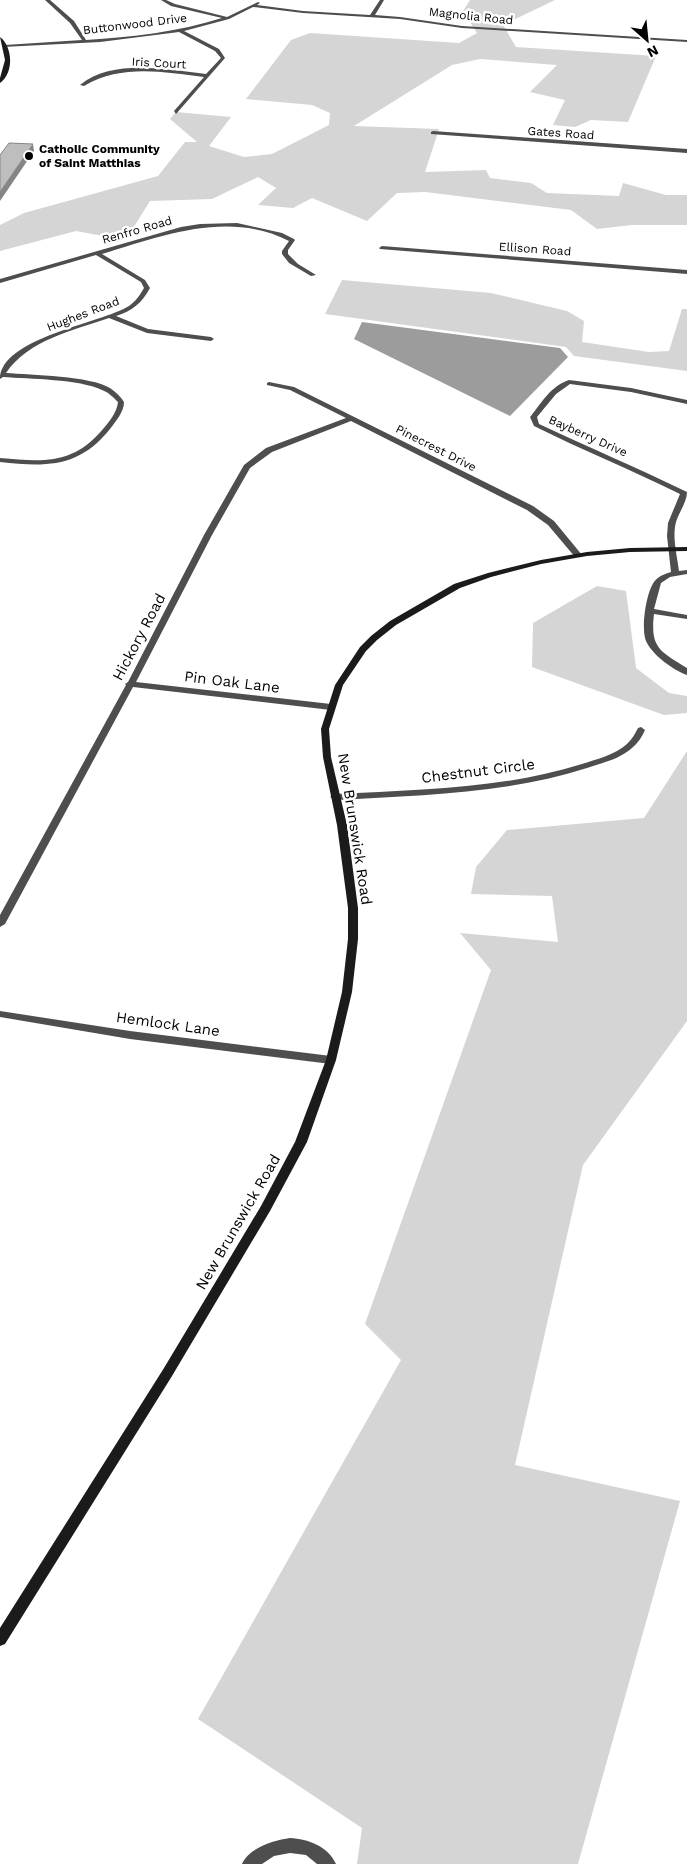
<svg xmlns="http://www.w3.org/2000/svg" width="687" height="1864" font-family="'Work Sans',sans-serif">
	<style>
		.green { fill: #d5d5d5 }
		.water { fill: #9c9c9c }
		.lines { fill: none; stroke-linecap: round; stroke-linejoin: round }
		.street { fill: #4e4e4e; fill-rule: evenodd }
		.secondary { fill: #1b1b1b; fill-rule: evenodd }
		.shaded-wall { fill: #858585 }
		.building { fill: #bebebe; stroke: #858585 }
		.poi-dot { fill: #000; stroke: #fff; stroke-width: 2 }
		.labels { text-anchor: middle; stroke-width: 5; stroke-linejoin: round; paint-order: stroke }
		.far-street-label { font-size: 12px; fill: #000; stroke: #fff }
		.far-poi-label { font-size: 12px; font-weight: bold; fill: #000; stroke: #fff; text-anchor: start }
		.street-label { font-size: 15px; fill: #000; stroke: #fff }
	</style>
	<rect width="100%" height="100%" fill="#fff"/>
	<path class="green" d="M470,0H555L503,25L516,47L656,56L628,122L591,120L575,127L553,125L565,100L530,92L557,65L480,59L452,65L354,126L439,129L425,172L486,170L490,178L531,183L547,193L619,196L623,183L666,195H687V225H632L597,229L571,210L425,192L397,193L367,221L312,198L293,208L258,205L276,188L258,177L212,199L150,201L132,230L103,236L76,231L0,251V225L24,213L158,176L185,142H197L170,119L176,112L231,117L209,146L244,157L272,154L329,125L330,113L312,105L246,99L291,40L310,33L459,43L477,33L463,11Z
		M342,280L491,293L567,311L584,321L582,342L649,352L669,351L682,309H687V371L574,356L566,347L325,314Z
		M597,586L626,591L636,668L669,693L687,696V713L664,715L532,667L533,623Z
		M687,751V1021L583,1165L515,1465L680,1501L578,1864H357L362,1828L198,1719L401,1360L365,1324L491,970L460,933L558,942L552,896L471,894L476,867L507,830L644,818Z"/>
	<path class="water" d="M362,322L560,348L568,357L510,416L354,339Z"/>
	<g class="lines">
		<path class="street" d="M45,0H50L74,21L86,40C132,37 178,32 222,18L171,6L161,0H166L175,4L227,17L258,2L260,3L257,5L303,11L370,15L380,0H384L375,15L400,17L462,26L687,40V42L462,28L400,19L303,13L253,7L229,19L184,31L219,49L225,58L176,114L174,111L204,77C162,72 122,64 84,86L80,85C114,58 166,70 206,74L221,58L215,51L179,32L100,42L3,47L5,45L82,40L70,23Z
			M433,131L687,149V153L431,134V132Z
			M237,223L282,233L294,239L295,240L288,250V254L298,264L316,275L311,276L289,263L282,254V251L289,241C228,210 162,236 102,254L145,280L150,288C142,303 132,311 116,316L148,329L211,337L214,339L211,341L147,333L109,318C74,330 28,340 6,373C31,375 91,376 110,388C116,392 121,397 124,402C124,412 116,421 110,429C79,468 46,467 0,462V458C43,462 73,465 103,429C110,421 117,412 118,402C113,397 108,392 102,390C79,379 30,379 3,377L0,379C0,338 102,323 129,306C136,301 140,295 144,288L141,282L96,255L0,283V279L181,227L200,224Z
			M382,246L687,270V274L380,249L379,248Z
			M569,380L631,388L687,400V404L631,392L570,384L556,394L537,417L539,424C588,447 638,468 687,492C687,502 679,512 676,522C672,537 677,555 679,571L687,570V574L670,577L661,583L654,609L687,615V619L654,614C650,648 660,651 687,668V675C673,670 654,656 647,643C640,631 646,593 654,582C658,576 665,574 671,572L667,536L668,523L680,494C632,470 582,450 534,426L530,417L531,416C542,402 551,386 569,380Z
			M269,382L294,387L533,506L554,521L582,555L581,557H575L548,525L527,510L351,421L272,452L250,468L212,535L136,682L331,704L335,707L331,710L133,687L5,924L0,927V915L126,685L125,684L128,682L204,535L244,465L266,448L346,418L290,390L267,385V383Z
			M641,727L645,730C642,737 638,743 632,748C620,759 602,763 587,768C506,794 420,795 335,800L330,797L335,794C418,790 502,789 582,764C597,759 615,755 627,744C632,739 635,734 638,728Z
			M0,1011L130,1031L331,1056L336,1060L331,1064L130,1039L0,1017Z
			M290,1838C308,1839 328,1846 336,1864H317L306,1855L290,1853L274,1856L262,1864H242C249,1848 274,1840 290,1838Z"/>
		<path class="secondary" d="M0,37C13,47 14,73 0,83V78L5,60Z
			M687,547V551L630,552L587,556L541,564L491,577L460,588L396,625L377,640L366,651L343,685L329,729L331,757L347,825L358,908V939L352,992L336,1060L307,1142L270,1211L172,1376L5,1644L0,1646V1628L164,1368L261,1206L295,1142L326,1060L342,992L348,939V908L337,825L323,757L321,729L335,685L360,647L371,636L390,621L454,584L488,573L541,560L587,552L630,548Z"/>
	</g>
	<path class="shaded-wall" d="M33,144L34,151L0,201V192Z"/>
	<path class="building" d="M9,143L33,144L0,192V155Z"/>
	<circle class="poi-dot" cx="29" cy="156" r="5"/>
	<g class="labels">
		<g class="far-street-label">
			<text transform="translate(471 16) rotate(6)" y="4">Magnolia Road</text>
			<text transform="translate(135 24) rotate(-7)" y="4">Buttonwood Drive</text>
			<text transform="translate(159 63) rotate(3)" y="4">Iris Court</text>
			<text transform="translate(561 133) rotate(4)" y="4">Gates Road</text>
			<text transform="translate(137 230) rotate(-16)" y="4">Renfro Road</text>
			<text transform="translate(535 249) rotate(4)" y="4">Ellison Road</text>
			<text transform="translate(83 314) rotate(-21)" y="4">Hughes Road</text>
			<text transform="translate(588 436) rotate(24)" y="4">Bayberry Drive</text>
			<text transform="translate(436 448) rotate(27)" y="4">Pinecrest Drive</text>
		</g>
		<g class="far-poi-label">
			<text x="39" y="153">Catholic Community<tspan x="39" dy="14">of Saint Matthias</tspan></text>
		</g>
		<g class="street-label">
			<text transform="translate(139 637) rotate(-62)" y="5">Hickory Road</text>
			<text transform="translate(232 682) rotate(7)" y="5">Pin Oak Lane</text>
			<text transform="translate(478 771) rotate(-7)" y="5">Chestnut Circle</text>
			<text transform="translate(355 829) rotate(81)" y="5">New Brunswick Road</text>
			<text transform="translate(168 1024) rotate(8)" y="5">Hemlock Lane</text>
			<text transform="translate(238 1222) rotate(-60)" y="5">New Brunswick Road</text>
		</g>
	</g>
	<g transform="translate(647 40) rotate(153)" stroke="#ffffff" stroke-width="4" paint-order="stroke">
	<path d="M0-4L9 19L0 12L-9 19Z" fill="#000000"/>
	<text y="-8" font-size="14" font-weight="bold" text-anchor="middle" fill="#000000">N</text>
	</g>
</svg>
